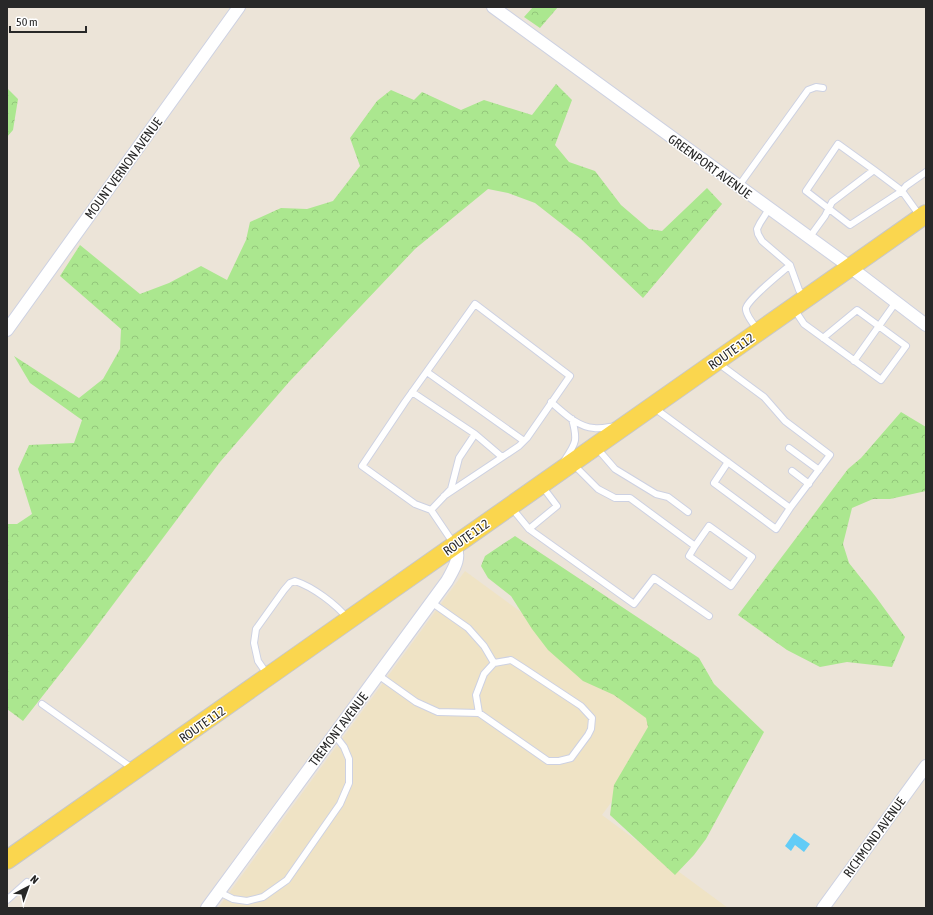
<svg xmlns="http://www.w3.org/2000/svg" width="933" height="915" font-family="'Asap Condensed',sans-serif">
	<style>
		.education { fill: #efe3c5 }
		.forest { fill: url(#forest-crowns) }
		.water { fill: #62ccf7 }
		.lines { fill: none; stroke-linecap: round; stroke-linejoin: round }
		.lane-casing { stroke: #cdd1e2; stroke-width: 8 }
		.street-casing { stroke: #cdd1e2; stroke-width: 14 }
		.primary-casing { stroke: #c7c7c7; stroke-width: 20 }
		.lane { stroke: #fff; stroke-width: 6 }
		.street { stroke: #fff; stroke-width: 12 }
		.primary { stroke: #fad64e; stroke-width: 18 }
		.labels { text-anchor: middle; stroke-width: 3; stroke-linejoin: round; paint-order: stroke }
		.street-label { font-size: 13px; fill: #282828; stroke: #fff }
	</style>
	<defs>
		<pattern id="forest-crowns" width="20" height="18" patternUnits="userSpaceOnUse"><rect width="20" height="18" fill="#abe78f"/><path d="M2 6a3 3 0 1 1 6 0M12 15a3 3 0 1 1 6 0" fill="none" stroke="#93c67b"/></pattern>
	</defs>
	<rect width="100%" height="100%" fill="#ece4d8"/>
	<path class="education" d="M465,571L670,721L602,815L728,908H218Z"/>
	<path class="forest" d="M533,7H558L540,28L524,17Z
		M556,84L572,100L555,145L569,162L595,171L621,205L649,229L662,231L707,188L722,204L643,298L581,239L535,203L508,193L488,189L415,249L289,382L220,462L85,642L23,721L7,709V524H17L32,514L18,469L29,445L74,443L82,420L30,383L14,356L79,398L103,379L120,349L121,329L60,276L80,245L140,294L169,283L201,266L227,280L246,240L250,222L281,208L307,209L333,201L360,166L350,138L377,101L391,90L414,100L422,92L461,110L484,100L532,115Z
		M7,88L18,99L13,130L7,137Z
		M901,412L926,427V491L890,499H873L852,508L843,544L849,563L876,597L905,637L892,667L847,662L820,667L787,650L738,615L848,469L861,458Z
		M515,536L699,658L714,684L764,732L706,839L694,855L675,875L610,815L614,785L648,727L646,718L614,695L583,681L548,650L532,629L511,596L488,578L481,566L485,556Z"/>
	<path class="water" d="M794,833L810,844L804,852L795,845L791,851L785,846Z"/>
	<g class="lines">
		<defs>
			<path id="lane" d="M738,187L808,90L816,87L823,88
				M769,209L760,223L757,229L758,234L762,241L790,265L799,290L804,297
				M920,216L902,191L906,186L926,172
				M809,238L825,216L832,202L874,170L902,191L850,225L806,191L838,144L874,170
				M794,309L804,324L881,380L906,346L857,310L823,338
				M758,330C754,325 745,314 746,308C749,298 781,273 790,265
				M854,361L896,302
				M427,372L524,441
				M412,392L475,434L502,457
				M551,402C563,412 577,427 594,428C601,429 608,427 616,426
				M653,407L790,508L830,455L785,421L764,397L718,363
				M596,447L615,469L656,494L668,497L688,512
				M789,448L819,470
				M564,461C576,443 578,441 572,419
				M728,462L714,483L776,529L790,508
				M573,464L598,489L615,498H630L695,546L709,526L752,557L731,586L689,556L695,546
				M792,471L809,484
				M444,496L519,446L527,438L570,376L475,304L405,402L362,466L415,504L431,510L454,544
				M511,507L529,529L634,604L654,578L709,616
				M431,510L451,489L459,458L475,434
				M529,529L557,506L542,486
				M431,602L468,628L484,646L494,663
				M267,674L258,661L254,643L256,629L284,590L290,583L295,581C313,587 336,604 348,619
				M378,675L416,702L438,712L479,713L548,761H559L571,758L588,735L591,729L592,718L581,706L522,667L511,660L494,663L484,674L476,695L479,713
				M42,704L132,768
				M219,892L233,899L247,901L263,897L287,880L340,804L349,783V759L344,747L334,734
				M7,900L27,882"/>
			<path id="street" d="M493,7L850,267L926,325
				M7,330L239,7
				M207,908L447,581C454,568 461,559 455,545
				M823,908L926,766"/>
			<path id="primary" d="M7,860L926,214"/>
		</defs>
		<use href="#lane" class="lane-casing"/>
		<use href="#street" class="street-casing"/>
		<use href="#primary" class="primary-casing"/>
		<use href="#lane" class="lane"/>
		<use href="#street" class="street"/>
		<use href="#primary" class="primary"/>
	</g>
	<g class="labels">
		<g class="street-label">
			<text transform="translate(710 166) rotate(36)" y="5">GREENPORT AVENUE</text>
			<text transform="translate(123 168) rotate(-54)" y="5">MOUNT VERNON AVENUE</text>
			<text transform="translate(731 351) rotate(-35)" y="5">ROUTE 112</text>
			<text transform="translate(466 537) rotate(-35)" y="5">ROUTE 112</text>
			<text transform="translate(202 724) rotate(-35)" y="5">ROUTE 112</text>
			<text transform="translate(338 729) rotate(-53)" y="5">TREMONT AVENUE</text>
			<text transform="translate(874 837) rotate(-54)" y="5">RICHMOND AVENUE</text>
		</g>
	</g>
	<rect width="933" height="915" fill="none" stroke="#282828" stroke-width="16"/>
	<g transform="translate(28 887) rotate(41)" stroke="#ffffff" stroke-width="3" paint-order="stroke">
	<path d="M0-3L7 15L0 10L-7 15Z" fill="#282828"/>
	<text y="-6" font-size="11" font-weight="bold" text-anchor="middle" fill="#282828">N</text>
	</g>
	<path d="M10 26v6h76v-6" fill="none" stroke="#282828" stroke-width="2"/>
	<text x="16" y="26" font-size="12" fill="#282828" stroke="#ffffff" stroke-width="3" paint-order="stroke">50 m</text>
</svg>
